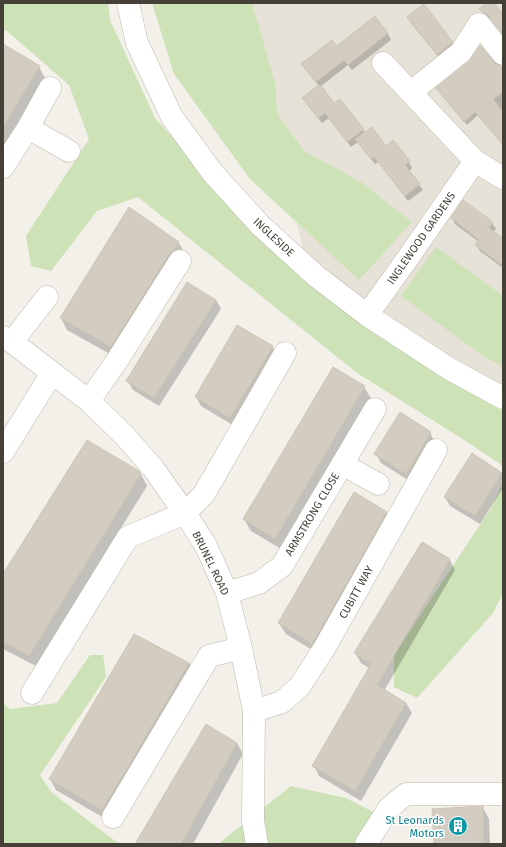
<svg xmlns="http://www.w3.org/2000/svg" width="506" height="847" font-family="'Fira Sans',sans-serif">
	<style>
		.residential { fill: #e6e2d8 }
		.green { fill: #cde2b7 }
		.shadow { fill: #0003 }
		.building { fill: #d3ccc0; stroke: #cdc4b4 }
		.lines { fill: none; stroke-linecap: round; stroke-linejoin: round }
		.minor-casing { stroke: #bdb8ad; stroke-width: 23 }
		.minor { stroke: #fff; stroke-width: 22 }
		.labels { text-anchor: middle; stroke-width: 3; stroke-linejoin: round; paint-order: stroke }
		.street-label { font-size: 11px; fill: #454138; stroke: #fff }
		.culture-label { font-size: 11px; fill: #0d838f; stroke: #fff; text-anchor: end }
	</style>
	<rect width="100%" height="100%" fill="#f2f0e9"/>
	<path class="residential" d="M241,3H503V451L308,269Z"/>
	<path class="green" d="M3,3H108L110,20L155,118L289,266L425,365L503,410V466L461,438L357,373L138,197L97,211L51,271L31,266L26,236L89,139L69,85L7,31L3,30Z
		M152,3H252L275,83L277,113L304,151L361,182L412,222L359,280L250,179L174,74Z
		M436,247L503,296V367L479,353L401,296Z
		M503,483V593L493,613L417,698L394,687V655L491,508Z
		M90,655H103L106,677L40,775L51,792L119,844H3V703L10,709L57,703Z
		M291,786L346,798L377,814L356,844H218Z"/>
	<path class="shadow" d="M488,3H493L503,16V34L492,20L488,17L485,16L480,9Z
		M375,17L388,34L391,40L352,70L348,65L320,87L334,105L363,129L365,133L409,162L412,168L409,171L423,190L408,201L378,162L375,164L358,142L351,147L329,118L322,123L307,104L319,86L306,70L302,64L336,47Z
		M408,18L452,42L455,48L441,60L411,23Z
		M3,45L39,67L45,78L3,148Z
		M493,63L498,67H503V136L478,115L467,125L440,92Z
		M452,218L492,223L496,229L493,232L503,239V268L480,251L476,245L479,242L455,224Z
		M178,242L185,253L117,358L67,330L61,318Z
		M216,300L221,309L159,406L133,390L128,381Z
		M237,326L272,346L277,355L236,427L201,406L196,397Z
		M333,369L364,387L371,398L281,549L251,531L244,519Z
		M430,433L435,442L411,482L381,463L376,454Z
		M472,455L502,474L503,477V488L480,524L450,506L445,497Z
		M141,474L147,486L36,666L3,649V576Z
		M386,513L392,524L319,654L286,634L279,623Z
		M422,543L450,560L455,570L384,691L406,703L412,713L361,801L319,776L314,766L370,669L361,663L355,653Z
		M189,663L195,674L109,821L56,790L50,779Z
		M237,743L243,754L193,844H139Z
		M483,808L489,819L490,844H435Z"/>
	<path class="building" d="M486,3H494L503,14V34L489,16L484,13L482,12L479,9Z
		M424,4L453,42L437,55L407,17Z
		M375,16L388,33L348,65L344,60L316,82L301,64L332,40L337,46Z
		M3,44L40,66L3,127Z
		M480,46L494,62L498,65L503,66V92L493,99L503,111V145L475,112L464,122L436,88L469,62Z
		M320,84L334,103L340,99L364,129L347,142L325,113L318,118L302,98Z
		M372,127L386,146L393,140L410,161L405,165L420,184L405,196L374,157L371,159L355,139Z
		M463,200L493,222L489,228L503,238V266L475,245L479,240L451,218Z
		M129,207L179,242L173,251L169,254L111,347L60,318Z
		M187,282L216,300L154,398L126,381Z
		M237,325L273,346L230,418L195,397Z
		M333,367L365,386L275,539L243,519Z
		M400,412L431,432L406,474L374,454Z
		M87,440L139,471L141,474L29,656L3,642V574Z
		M472,453L502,473L475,516L444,497Z
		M354,492L387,512L312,644L278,623Z
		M422,542L450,559L377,685L406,703L355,791L312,766L371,664L354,653Z
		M134,634L189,663L102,810L49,779Z
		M206,724L237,743L181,844H135Z
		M483,806L484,844H434L432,809Z"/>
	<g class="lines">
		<defs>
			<path id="minor" d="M128,3L137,43L172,117L212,172L261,226L316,276L367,315L448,368L503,398
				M383,63L475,161L503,178
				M411,92L461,52L479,24L503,54
				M28,128L69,151
				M3,167L28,128L50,88
				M367,315L410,255L475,161
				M3,337L12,342L89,401L124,435L153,468L185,513L206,546L227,593L241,648L254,711L253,821L257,844
				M12,342L47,297
				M89,401L118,359L180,261
				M3,452L52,373
				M342,464L378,484
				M227,593L259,583L282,566L375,409
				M32,693L128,537L185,513L204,494L285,353
				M254,711L282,702L300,686L325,647L436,450
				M113,817L209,656L241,648
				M366,844L389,808L406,794H503"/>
		</defs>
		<use href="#minor" class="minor-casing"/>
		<use href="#minor" class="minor"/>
	</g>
	<defs>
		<symbol id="building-disc" viewBox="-11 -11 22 22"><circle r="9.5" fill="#0f9aa8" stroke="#fff"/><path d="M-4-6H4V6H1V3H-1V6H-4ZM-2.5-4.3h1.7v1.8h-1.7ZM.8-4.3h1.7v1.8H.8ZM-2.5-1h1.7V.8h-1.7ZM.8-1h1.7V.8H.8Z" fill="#fff"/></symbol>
	</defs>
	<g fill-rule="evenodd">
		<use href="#building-disc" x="447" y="815" width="22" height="22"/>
	</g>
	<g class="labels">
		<g class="street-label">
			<text transform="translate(274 237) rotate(43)" y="4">INGLESIDE</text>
			<text transform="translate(421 238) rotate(-55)" y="4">INGLEWOOD GARDENS</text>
			<text transform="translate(312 514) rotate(-59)" y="4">ARMSTRONG CLOSE</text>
			<text transform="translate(211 563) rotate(64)" y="4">BRUNEL ROAD</text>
			<text transform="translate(356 592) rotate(-61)" y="4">CUBITT WAY</text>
		</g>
		<g class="culture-label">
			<text x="444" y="824">St Leonards<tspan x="444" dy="13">Motors</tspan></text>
		</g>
	</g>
	<rect width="506" height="847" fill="none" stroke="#454138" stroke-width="8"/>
</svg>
